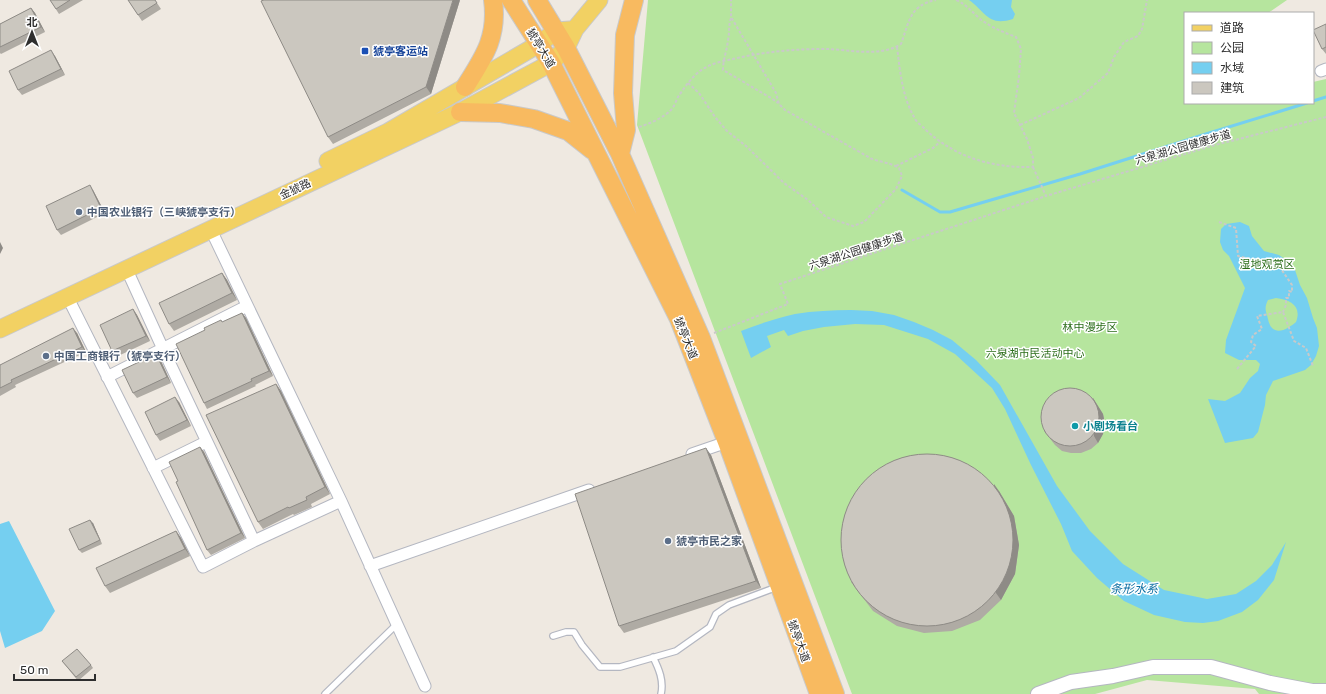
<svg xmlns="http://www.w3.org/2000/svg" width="1326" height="694" font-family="Rubik,'Noto Sans SC',sans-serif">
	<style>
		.green { fill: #b6e59e }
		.water { fill: #75cff0; fill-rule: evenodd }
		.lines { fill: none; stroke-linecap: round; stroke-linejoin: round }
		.stream { stroke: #75cff0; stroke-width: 3 }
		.service-casing { stroke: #b4b7c1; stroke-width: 8 }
		.minor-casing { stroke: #b4b7c1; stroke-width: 13 }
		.tertiary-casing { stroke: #b4b7c1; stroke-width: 16 }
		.primary-casing { stroke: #c9c9c9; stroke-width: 19 }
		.trunk-casing { stroke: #c9c9c9; stroke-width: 20 }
		.path { stroke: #c9c9c9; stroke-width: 2; stroke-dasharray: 3 2; stroke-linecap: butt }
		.service { stroke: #fff; stroke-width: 5.5 }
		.minor { stroke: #fff; stroke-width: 11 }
		.tertiary { stroke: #fff; stroke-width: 14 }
		.primary { stroke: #f2d163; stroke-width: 17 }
		.trunk { stroke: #f8ba60; stroke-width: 18 }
		.wall { fill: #afaba4 }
		.shaded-wall { fill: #8e8b86 }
		.building { fill: #cbc7bf; stroke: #8e8b86 }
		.transit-dot { fill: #1a4fb4; stroke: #fff; stroke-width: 1.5 }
		.service-dot { fill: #5c6f8a; stroke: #fff; stroke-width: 1.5 }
		.culture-dot { fill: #0f9aa8; stroke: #fff; stroke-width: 1.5 }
		.labels { text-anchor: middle; stroke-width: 3; stroke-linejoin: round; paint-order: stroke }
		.street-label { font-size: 11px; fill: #2e2e2e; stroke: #fff }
		.transit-label { font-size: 11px; font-weight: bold; fill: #164399; stroke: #fff; text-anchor: start }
		.service-label { font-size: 11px; font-weight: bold; fill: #4e5e75; stroke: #fff; text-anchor: start }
		.park-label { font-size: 11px; fill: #2c6e1b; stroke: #fff }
		.culture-label { font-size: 11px; font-weight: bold; fill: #0d838f; stroke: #fff; text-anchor: start }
		.water-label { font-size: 12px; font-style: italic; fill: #0d6fa3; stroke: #fff }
	</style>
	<rect width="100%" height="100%" fill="#efe9e1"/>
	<path class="green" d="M648,0H1287L1268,13H1185V103H1313V82L1326,79V694H1259L1255,689L1147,680L1095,694H852L637,125Z"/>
	<path class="water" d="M969,0H1012L1011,7L1015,14L1013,19C988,27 986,12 969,0Z
		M1240,222L1249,226L1252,236L1264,251L1279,255L1289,262L1295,270L1300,285L1307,298L1313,318L1317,328L1319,346L1316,356L1311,365L1305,370L1273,381L1266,395L1265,405L1258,432L1253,438L1225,443L1208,399L1225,401L1240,393L1250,378L1258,371L1260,364L1256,360H1239L1225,353L1226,340L1245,288L1229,256L1223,250L1220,242L1221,229L1226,224ZM1276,298C1291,300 1302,306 1296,322C1290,327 1279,335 1272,328C1269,325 1268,319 1267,315C1265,309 1265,306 1268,300Z
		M851,310L872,311L894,315L914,322L933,330L952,340L976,360L1000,385L1057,486L1090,531L1123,564L1164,590L1207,599L1236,594L1256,581L1272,565L1286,542L1274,580L1258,600L1242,612L1218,621L1203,623L1185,622L1154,615L1124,601L1097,578L1072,551L1061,524L1031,465L1005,409L992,388L955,354L928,339L884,325L855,324L824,327L803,331L788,336L784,330L767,336L771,347L751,358L741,331C759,324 777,318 795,314C814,311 832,310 851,310Z
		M9,521L55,611L42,631L5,648L0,631V524Z"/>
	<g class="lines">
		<path class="stream" d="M1313,101L1326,97
			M902,190L940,212H950L1080,174L1209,133L1307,103"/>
		<defs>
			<path id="service" d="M553,636L566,632H574L582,645L600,667H620L676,651L710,627L716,614L729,605L777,587
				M653,657C659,669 664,681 661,694
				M325,694L397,624"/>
			<path id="minor" d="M1321,71L1326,69
				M211,230L341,501L425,686
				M127,270L163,349L254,541
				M68,298L203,567L254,541L341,501
				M107,377L247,306
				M692,454L727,442
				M153,468L206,442
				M370,566L589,490"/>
			<path id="tertiary" d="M1038,694L1071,682L1113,676L1153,667H1211L1270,683L1312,691H1326"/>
			<path id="primary" d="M328,161L388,132L539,44L556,31L570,30
				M0,329L460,112L551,63L566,48L575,29L599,0"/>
			<path id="trunk" d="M511,0L551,63L679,319L727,442L819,694
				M537,0L566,48L620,154L701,338L835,694
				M465,87C484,57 498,37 493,0
				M460,112L500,113L534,119L568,131L592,150
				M620,154L626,130L623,93L625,35L634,0"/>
		</defs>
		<use href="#service" class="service-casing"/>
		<use href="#minor" class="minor-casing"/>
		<use href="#tertiary" class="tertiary-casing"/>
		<use href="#primary" class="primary-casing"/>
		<use href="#trunk" class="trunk-casing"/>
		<path class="path" d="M731,18C728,27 730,31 728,40C727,50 723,60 723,70L771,98L778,103
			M897,47C900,70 902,96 914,117C916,122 922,126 926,130C956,158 993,168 1033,167V158L1027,139L1014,113L1019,76L1021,49L1016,37C1003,32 990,27 979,18C971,11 966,4 956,0
			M688,83L699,93L715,117L727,131L746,146L784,183L808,200L826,217L853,226L864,222L896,189L902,176L899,168C891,163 881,162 872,159L785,110L779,104L776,93L769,81L731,17V0
			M1020,125L1079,98L1108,73L1114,57L1124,42L1138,36L1142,29L1147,0
			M639,127C649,124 663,118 671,110C674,107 676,101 678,97C684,88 691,78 700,71C709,64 722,61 733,59C762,52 794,49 824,49C848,49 879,58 901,44C909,23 909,5 936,0
			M896,166L933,148L940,142
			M1033,167L1046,196L1215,145L1326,117
			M1219,222L1236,228L1238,256L1265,263H1277L1292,285V292L1289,291V298H1286V305L1283,312
			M714,333L788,304L780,284L1046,196
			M1237,369L1256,346L1251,342L1253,335L1262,329L1257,316L1283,312L1294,341L1306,348L1313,366"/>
		<use href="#service" class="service"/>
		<use href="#minor" class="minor"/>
		<use href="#tertiary" class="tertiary"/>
		<use href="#primary" class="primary"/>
		<use href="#trunk" class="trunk"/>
	</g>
	<path class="wall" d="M50,0H83L59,14Z
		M128,0H155L161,9L142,21Z
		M460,0L431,94L333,144L328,137Z
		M31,8L35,13L45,32L1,54L0,53V24Z
		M1326,24V54L1322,49Z
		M55,56L65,75L22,95L18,90Z
		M93,190L105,213L61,235L57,230Z
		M222,273L227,280L237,300L174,331L169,324Z
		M133,309L137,315L150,341L116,357L112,351Z
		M242,313L246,318L273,376L255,385L256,386L207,409L204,403L223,322Z
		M77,333L86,352L15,385L16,387L0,396V365Z
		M160,359L171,383L137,398L133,393Z
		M276,384L281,391L330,494L311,504L312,507L294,515L293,514L263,529L258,522Z
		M1093,398L1103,414L1105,424L1103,434L1098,443L1091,449L1081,453H1071L1062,451L1055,445L1044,431Z
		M179,402L191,426L160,441L156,435Z
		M200,447L204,452L245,538L211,555L207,550L178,481Z
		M711,455L761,588L624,633L619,626Z
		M999,491L1014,516L1019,545L1015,574L1001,600L980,620L952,631L924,633L897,626L873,611L851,582Z
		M93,523L102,544L82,553L79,550Z
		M176,531L181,538L190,556L110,593L105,586Z
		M62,661L91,665L93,668L78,681Z"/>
	<path class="shaded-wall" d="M453,0H460L431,94L426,87Z
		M31,8L35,13L45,32L41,27Z
		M51,50L55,56L65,75L61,69Z
		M90,185L93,190L105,213L101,208Z
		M0,242L3,248L0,254Z
		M222,273L227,280L237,300L232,293Z
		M133,309L137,315L150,341L146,336Z
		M242,313L246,318L273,376L269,371Z
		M73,328L77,333L86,352L82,347Z
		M156,354L160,359L171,383L167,377Z
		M276,384L281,391L330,494L325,487Z
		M175,397L179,402L191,426L187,420Z
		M1093,398L1103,414L1105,424L1103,434L1098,443L1094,436Z
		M200,447L204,452L245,538L241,533Z
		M706,448L711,455L761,588L756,581Z
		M994,484L999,491L1014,516L1019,545L1015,574L1001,600L996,593Z
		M90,520L93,523L102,544Z
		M176,531L181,538L190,556L185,549Z"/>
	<path class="building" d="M50,0H70L56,9Z
		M128,0H155L157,3L138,15Z
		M264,0H453L426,87L328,137L261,1Z
		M31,8L41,27L0,47V24Z
		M1326,24V47L1322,49L1313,30Z
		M51,50L61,69L18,90L9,71Z
		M90,185L101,208L57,230L46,206Z
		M222,273L232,293L169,324L159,303Z
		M133,309L146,336L112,351L100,325Z
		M242,313L269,371L251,379L252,381L204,403L176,344L205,330L204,328L221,320L222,322Z
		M73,328L82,347L11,380L12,382L0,388V365Z
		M156,354L167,377L133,393L122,370Z
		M276,384L325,487L306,497L307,500L289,508L288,507L258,522L206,415Z
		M1041 417a29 29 0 1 1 58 0a29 29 0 1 1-58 0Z
		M175,397L187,420L156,435L145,412Z
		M200,447L241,533L207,550L176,482L178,481L169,462Z
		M706,448L756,581L619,626L575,494Z
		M841 540a86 86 0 1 1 172 0a86 86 0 1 1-172 0Z
		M90,520L100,540L79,550L69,529Z
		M176,531L185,549L105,586L96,568Z
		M77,649L91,665L76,677L62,661Z"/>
	<rect class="transit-dot" x="361" y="47" width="8" height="8" rx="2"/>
	<g class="service-dot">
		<circle cx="79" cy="212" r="4"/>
		<circle cx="46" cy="356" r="4"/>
		<circle cx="668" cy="541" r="4"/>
	</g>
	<circle class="culture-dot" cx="1075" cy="426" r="4"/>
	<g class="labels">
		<g class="street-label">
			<text transform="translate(541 48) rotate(59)" y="4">猇亭大道</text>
			<text transform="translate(1183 147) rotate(-16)" y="4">六泉湖公园健康步道</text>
			<text transform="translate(295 189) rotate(-25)" y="4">金猇路</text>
			<text transform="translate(856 251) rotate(-18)" y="4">六泉湖公园健康步道</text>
			<text transform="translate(686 338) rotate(68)" y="4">猇亭大道</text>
			<text transform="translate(799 641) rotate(70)" y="4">猇亭大道</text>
		</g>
		<g class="transit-label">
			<text x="373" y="55">猇亭客运站</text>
		</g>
		<g class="service-label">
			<text x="87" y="216">中国农业银行（三峡猇亭支行）</text>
			<text x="54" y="360">中国工商银行（猇亭支行）</text>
			<text x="676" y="545">猇亭市民之家</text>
		</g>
		<g class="park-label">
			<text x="1267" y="268">湿地观赏区</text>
			<text x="1090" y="331">林中漫步区</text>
			<text x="1035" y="357">六泉湖市民活动中心</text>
		</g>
		<g class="culture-label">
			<text x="1083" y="430">小剧场看台</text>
		</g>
		<g class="water-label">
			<text x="1134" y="593">条形水系</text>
		</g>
	</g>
	<rect x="1184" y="12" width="130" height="92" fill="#ffffff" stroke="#ababab"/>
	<rect x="1192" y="25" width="20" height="6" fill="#f2d163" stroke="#ababab"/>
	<text x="1220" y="32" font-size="12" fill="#2e2e2e">道路</text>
	<rect x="1192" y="42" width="20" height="12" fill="#b6e59e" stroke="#ababab"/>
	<text x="1220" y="52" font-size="12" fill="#2e2e2e">公园</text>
	<rect x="1192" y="62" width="20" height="12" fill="#75cff0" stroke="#ababab"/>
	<text x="1220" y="72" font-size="12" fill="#2e2e2e">水域</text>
	<rect x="1192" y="82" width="20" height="12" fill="#cbc7bf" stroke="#ababab"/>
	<text x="1220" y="92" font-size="12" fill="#2e2e2e">建筑</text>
	<g transform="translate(32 32)" stroke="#ffffff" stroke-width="3" paint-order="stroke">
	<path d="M0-3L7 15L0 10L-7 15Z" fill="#2e2e2e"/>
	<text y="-6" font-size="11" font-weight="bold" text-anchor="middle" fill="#2e2e2e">北</text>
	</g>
	<path d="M14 674v6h81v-6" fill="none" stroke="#2e2e2e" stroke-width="2"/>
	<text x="20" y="674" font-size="12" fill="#2e2e2e" stroke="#ffffff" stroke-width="3" paint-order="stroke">50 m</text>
</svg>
